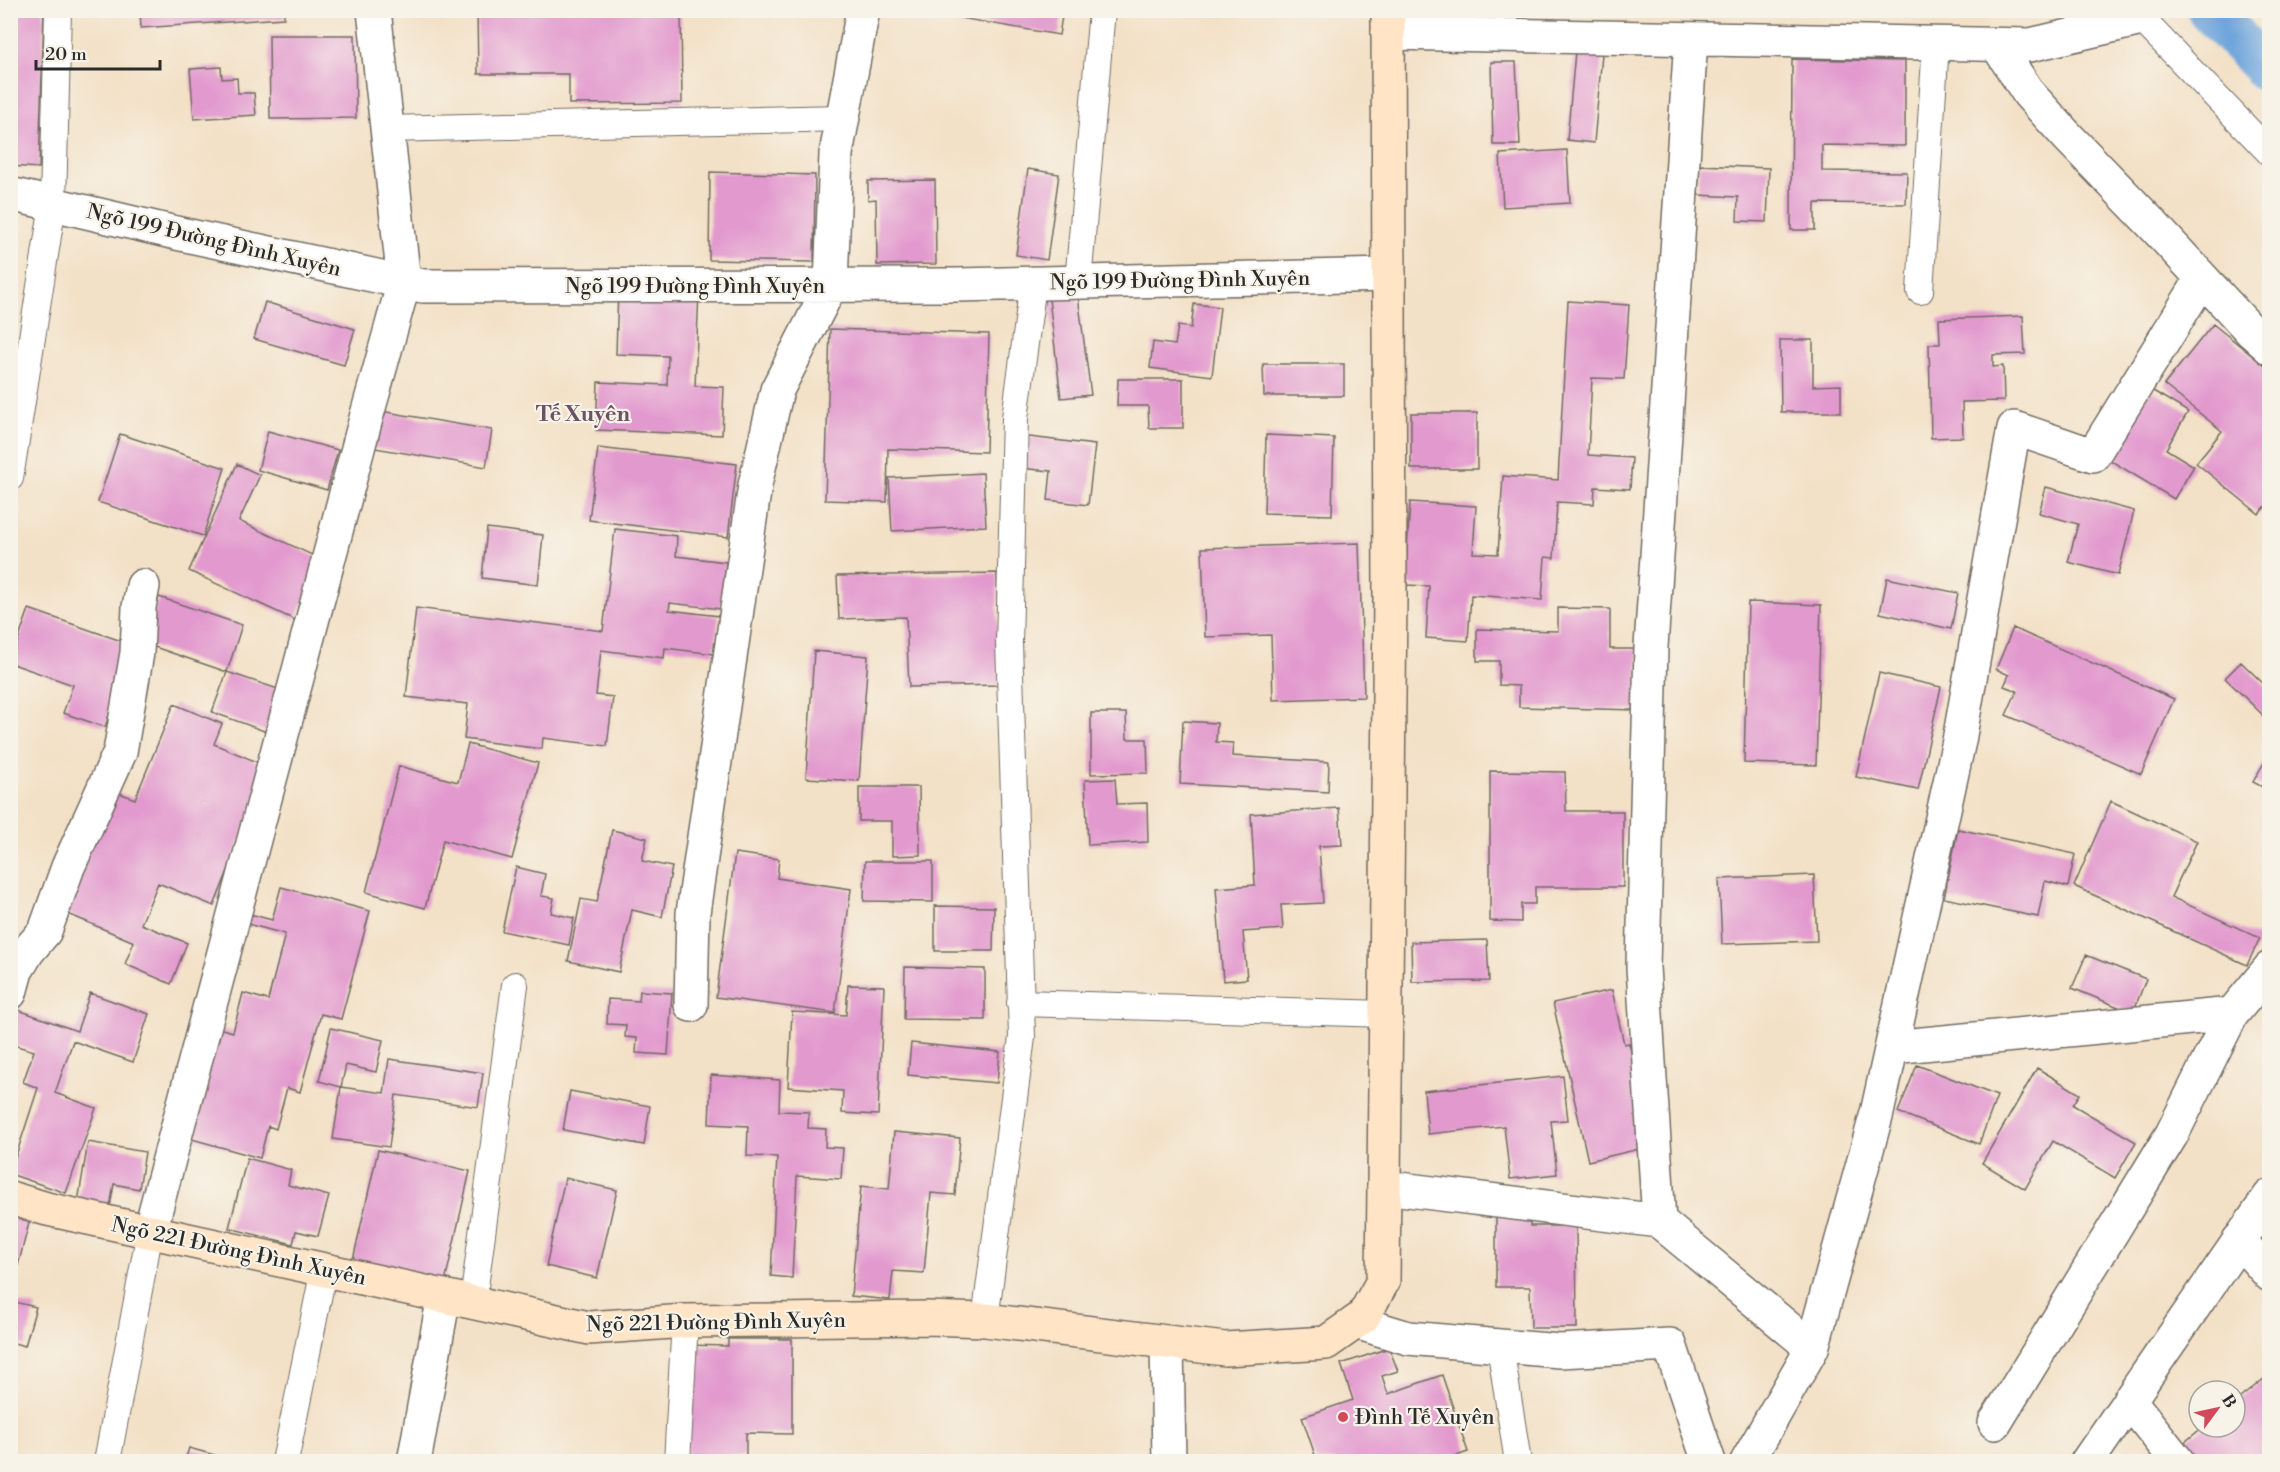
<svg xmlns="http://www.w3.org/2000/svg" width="2280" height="1472" font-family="'Libre Bodoni',serif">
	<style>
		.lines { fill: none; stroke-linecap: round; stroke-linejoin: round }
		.canal { stroke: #6da4db; stroke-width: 44 }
		.building { fill: #e299ce }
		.lane-casing { stroke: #716b62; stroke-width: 28 }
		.street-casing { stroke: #716b62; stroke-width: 36 }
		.secondary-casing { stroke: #716b62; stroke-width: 36 }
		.lane { stroke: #fff; stroke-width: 26 }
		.street { stroke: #fff; stroke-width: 33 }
		.secondary { stroke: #ffe4c6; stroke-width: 33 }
		.poi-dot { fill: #d1495b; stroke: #f7f3e8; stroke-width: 2 }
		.labels { text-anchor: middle; stroke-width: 4.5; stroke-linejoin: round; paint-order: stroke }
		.street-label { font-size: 21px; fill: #2b2b2b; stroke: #f7f3e8 }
		.poi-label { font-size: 21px; fill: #2b2b2b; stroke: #f7f3e8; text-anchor: start }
		.neighbourhood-label { font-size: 22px; font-weight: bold; fill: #6b5264; stroke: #f7f3e8 }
	</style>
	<rect width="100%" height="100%" fill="#f7f3e8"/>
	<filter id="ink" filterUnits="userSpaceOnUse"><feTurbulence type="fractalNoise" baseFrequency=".0167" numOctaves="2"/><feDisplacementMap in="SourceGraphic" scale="12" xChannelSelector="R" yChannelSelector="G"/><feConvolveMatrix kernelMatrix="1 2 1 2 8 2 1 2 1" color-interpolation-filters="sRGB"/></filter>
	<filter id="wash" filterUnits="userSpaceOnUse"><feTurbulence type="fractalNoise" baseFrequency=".008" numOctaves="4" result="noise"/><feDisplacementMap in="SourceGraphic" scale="24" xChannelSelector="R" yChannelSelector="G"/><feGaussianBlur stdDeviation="1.35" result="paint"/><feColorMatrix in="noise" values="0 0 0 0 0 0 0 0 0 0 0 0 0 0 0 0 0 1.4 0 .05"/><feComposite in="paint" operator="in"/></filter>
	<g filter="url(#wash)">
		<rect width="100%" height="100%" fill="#f3e1c7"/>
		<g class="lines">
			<path class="canal" d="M2209,10L2270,73"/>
		</g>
		<g id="blocks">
			<path class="building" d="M10,10H44L39,168L10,166Z
				M140,10H284V18L141,28Z
				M477,10H681L682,103L569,104V74H478Z
				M961,10H1063L1059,35L960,18Z
				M269,35H355L356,118L270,119Z
				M1575,52L1602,54L1594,143L1567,140Z
				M1792,59L1905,61V146L1822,145V171L1907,172L1906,204L1815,203V230H1791Z
				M1491,62H1516L1520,145H1493Z
				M221,67L222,79L237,78L238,93H254L256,115L194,119L190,69Z
				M1567,150L1570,203L1503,207L1500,154Z
				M1699,165L1769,168L1767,222L1737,221L1738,197L1698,195Z
				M1028,169L1059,174L1047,260L1016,255Z
				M710,172L815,175L814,262L709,260Z
				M935,180L936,264L877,265L876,199L868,200V181Z
				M618,288L699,291L695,386L724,387L722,435L596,430L598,382L667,385L668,356L616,354Z
				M1078,296L1091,395L1061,398L1049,299Z
				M1568,301L1629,305L1624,379L1592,378L1588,455L1632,458L1630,489L1595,487L1594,504L1557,502L1554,558L1545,557L1542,600L1471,595L1468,641L1426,638L1429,586L1405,585L1410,502L1476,506L1473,553L1498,554L1503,476L1558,480Z
				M265,302L355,329L344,365L254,339Z
				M1194,304L1220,307L1212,376L1150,368L1153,342L1175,345L1178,326L1191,328Z
				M2023,316L2025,354L1993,355V367L2003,366L2004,401L1962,402L1963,437L1931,438L1929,344H1940L1939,319Z
				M2213,324L2270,370V501L2259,514L2196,463L2222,431L2164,385Z
				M830,329L989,334L986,452L888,449L887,502L825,500Z
				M1780,340H1813V386L1841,385V412H1781Z
				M1263,364H1344V396H1264Z
				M1118,379H1183V428H1149L1148,406H1117Z
				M2150,389L2188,412L2166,449L2194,466L2174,499L2108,459Z
				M375,410L492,430L486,467L369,447Z
				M1411,413H1477V469H1411Z
				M268,431L338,450L327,490L258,470Z
				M120,434L225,468L203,536L98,502Z
				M1266,435L1334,438L1332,515L1264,513Z
				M1021,436L1095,445L1088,505L1048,500L1051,471L1018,468Z
				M598,448L737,464L728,537L589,520Z
				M237,464L260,475L239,521L323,560L295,620L189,571Z
				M983,473L986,526L892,531L889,478Z
				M2046,487L2134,511L2118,575L2068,562L2078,524L2039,513Z
				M487,528L543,535L538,585L482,578Z
				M615,529L677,536L676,556L726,562L721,609L670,603L669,610L719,616L714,654L665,648L664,658L601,650L596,695L613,697L607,746L543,738L542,749L464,739L468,704L406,697L416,608L603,631Z
				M1359,543L1364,697L1273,700L1271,635L1205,637L1202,548Z
				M997,573L999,685L909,687L906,617L839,619L837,576Z
				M1887,578L1958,593L1951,629L1880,613Z
				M159,597L242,625L227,672L281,690L267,732L212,712L227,672L143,643Z
				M1748,602L1821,605L1816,765L1744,763Z
				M1558,608L1610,609V649H1638L1637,710L1519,707V686L1499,685V661H1477V629L1558,631Z
				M29,609L133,645L105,727L63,713L73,685L10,663Z
				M2013,628L2174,699L2141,774L2006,715L2017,691L2004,686L2009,675L1996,669Z
				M814,651L868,656L859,781L806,778Z
				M2241,662L2270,690V722L2225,678Z
				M1879,673L1941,687L1918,790L1856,777Z
				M174,704L222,724L214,744L269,767L214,906L158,883L141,924L187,943L171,984L125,964L134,942L61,911L109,789L135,799Z
				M1091,713H1126L1127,739H1147L1148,773L1091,774Z
				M1183,721L1217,723L1216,742L1233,743L1232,756L1329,762L1328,792L1180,784Z
				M468,744L538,763L512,859L443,840L425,908L366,892L399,766L458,782Z
				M2270,752V791L2253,782Z
				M1490,771L1565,772L1566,811H1623V887H1535V904H1521V922L1490,921Z
				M1115,779L1117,804L1147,803L1148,842L1088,845L1085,780Z
				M859,787H919L920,855L892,856V821H859Z
				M2111,801L2197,841L2171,897L2260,938L2247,965L2074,886Z
				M1339,808L1342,845L1319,846L1323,903L1281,905L1283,929L1243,932L1247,979L1223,981L1216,888L1255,885L1251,814Z
				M1958,829L2075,854L2068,887L2045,881L2038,917L1944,898Z
				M612,830L647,838L642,861L672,867L662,917L632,910L619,972L568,961L581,899L597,902Z
				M735,853L779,859L777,878L851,889L835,1013L716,997Z
				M865,861H933V902L864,901Z
				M516,867L545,874L541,896L554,898L551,913L574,918L569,945L502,931Z
				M1814,875L1817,941L1722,944L1719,879Z
				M281,887L370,911L341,1019L321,1014L300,1092L287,1088L276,1129L268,1126L260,1158L181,1136L211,1026L233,1032L243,993L268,1000L285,934L240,922L242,912L272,920Z
				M935,906L994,907L993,951H935Z
				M1487,940L1489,981L1412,982L1411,942Z
				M2086,955L2146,979L2133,1013L2072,988Z
				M905,967L985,969V1020L904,1019Z
				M848,985L884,986L878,1115L842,1113L843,1091L788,1087L792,1012L846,1015Z
				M1612,990L1624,1044L1629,1043L1652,1146L1588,1161L1553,1003Z
				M640,991L672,993L668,1055L636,1053L637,1038L625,1037L626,1025L607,1024L608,999L639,1001Z
				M90,993L149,1014L133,1062L73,1041L55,1093L96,1108L66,1193L10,1174L38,1088L23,1082L34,1051L10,1044V1014L13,1008L77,1031Z
				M331,1028L383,1040L376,1072L346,1065L341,1087L319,1081Z
				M911,1043L1000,1052L997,1083L908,1075Z
				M389,1059L483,1073L478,1107L396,1095L389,1147L333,1139L341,1087L384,1093Z
				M1917,1065L1997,1096L1979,1144L1898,1112Z
				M2037,1068L2080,1094L2073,1105L2136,1142L2115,1178L2053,1141L2025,1189L1982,1163Z
				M711,1075L780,1080L779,1111L809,1112L808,1128L826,1129L825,1147L843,1148L841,1179L797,1176L792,1278L771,1276L777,1157L747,1156L748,1126L709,1124Z
				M1563,1076L1568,1120L1551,1121L1557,1174L1510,1179L1504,1126L1428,1134L1424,1091Z
				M570,1091L650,1106L644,1145L563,1130Z
				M894,1132L960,1138L955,1195L931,1193L924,1273L893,1271L890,1300L851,1296L861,1186L889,1189Z
				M88,1142L145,1152L139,1189L114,1184L110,1207L78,1202Z
				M378,1150L470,1171L445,1282L353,1260Z
				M247,1158L291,1170L288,1185L329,1196L318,1236L296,1231L293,1244L229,1228Z
				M565,1178L617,1190L597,1278L546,1266Z
				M1496,1210H1530V1226H1576L1577,1328H1531L1530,1287H1496Z
				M10,1213L30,1219L11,1293H10Z
				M10,1301L36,1307L25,1346L10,1342Z
				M728,1339H792V1434L746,1433V1456H687L686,1345L728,1346Z
				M1389,1348L1398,1371L1382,1376L1388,1394L1442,1375L1468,1452L1441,1461H1317L1302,1417L1353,1400L1341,1364Z
				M2270,1374V1461H2181L2174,1451L2203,1427H2235V1402Z
				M189,1448L236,1461H185Z"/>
		</g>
	</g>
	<g filter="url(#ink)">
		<use href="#blocks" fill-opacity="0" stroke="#716b62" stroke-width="1.5"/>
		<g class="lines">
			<defs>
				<path id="lane" d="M2133,10L2270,153
					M387,129L843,118
					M1078,282L1102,10
					M1920,291L1936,43
					M10,478L53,204L58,10
					M1020,1003L1386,1014
					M473,1302L515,985
					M985,1320L1022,1037L1009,643L1015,418L1033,284
					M1500,1346L1518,1462
					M107,1462L150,1231
					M285,1462L324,1269
					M677,1462L685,1321"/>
				<path id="street" d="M1388,33L2030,45L2142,19
					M1997,45L2029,94L2067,136L2153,225L2252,332L2270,348
					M10,194L176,233L423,286L956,285L1389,275
					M10,993L16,971L28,951L45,931L68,867L120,752L137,653L139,607L143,586
					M691,1005L693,913L755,485L777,390L831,285L836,154L863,10
					M1892,1047L2232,1014
					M1384,1187L1659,1221L1812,1348
					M1659,1221L1643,967L1651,647L1691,39
					M150,1231L365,422L404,282L374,10
					M2239,1240L2270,1275
					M1356,1322L1408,1338L1560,1351L1670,1345L1709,1462
					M1167,1343L1169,1462
					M2129,1400L2178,1462
					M1995,1423L2172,1134L2232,1014L2270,968
					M414,1462L444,1296
					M1747,1462L1812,1348L1877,1113L1959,741L2014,428L2093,455L2202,279
					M2087,1462L2270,1196"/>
				<path id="secondary" d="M10,1198L47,1209L589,1328L685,1321L928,1318L985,1320L1225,1349L1326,1343L1363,1317L1383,1281L1390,598L1388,10"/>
			</defs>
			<use href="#lane" class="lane-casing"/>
			<use href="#street" class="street-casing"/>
			<use href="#secondary" class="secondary-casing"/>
			<use href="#lane" class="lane"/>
			<use href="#street" class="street"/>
			<use href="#secondary" class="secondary"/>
		</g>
	</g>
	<circle class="poi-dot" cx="1343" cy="1417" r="6"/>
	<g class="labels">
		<g class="street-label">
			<text transform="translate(214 240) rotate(13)" y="7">Ngõ 199 Đường Đình Xuyên</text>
			<text transform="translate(1180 280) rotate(-1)" y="7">Ngõ 199 Đường Đình Xuyên</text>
			<text x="695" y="293">Ngõ 199 Đường Đình Xuyên</text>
			<text transform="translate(239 1251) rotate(12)" y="7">Ngõ 221 Đường Đình Xuyên</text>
			<text transform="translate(716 1322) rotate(-1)" y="7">Ngõ 221 Đường Đình Xuyên</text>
		</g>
		<g class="poi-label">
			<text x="1355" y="1424">Đình Tế Xuyên</text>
		</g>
		<g class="neighbourhood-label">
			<text x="583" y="421">Tế Xuyên</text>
		</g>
	</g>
	<rect width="2280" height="1472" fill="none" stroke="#f7f3e8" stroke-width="36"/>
	<g transform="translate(2217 1409) rotate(57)"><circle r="28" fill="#f7f3e8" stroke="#a5a39c" stroke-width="1.5"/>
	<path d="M0-4.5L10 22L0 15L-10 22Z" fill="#d1495b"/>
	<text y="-9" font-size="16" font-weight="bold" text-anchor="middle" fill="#2b2b2b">B</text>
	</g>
	<path d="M36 60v9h124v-9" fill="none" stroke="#2b2b2b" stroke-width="3"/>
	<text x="45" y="60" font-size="18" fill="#2b2b2b" stroke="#f7f3e8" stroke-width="4.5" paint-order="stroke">20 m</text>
</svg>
